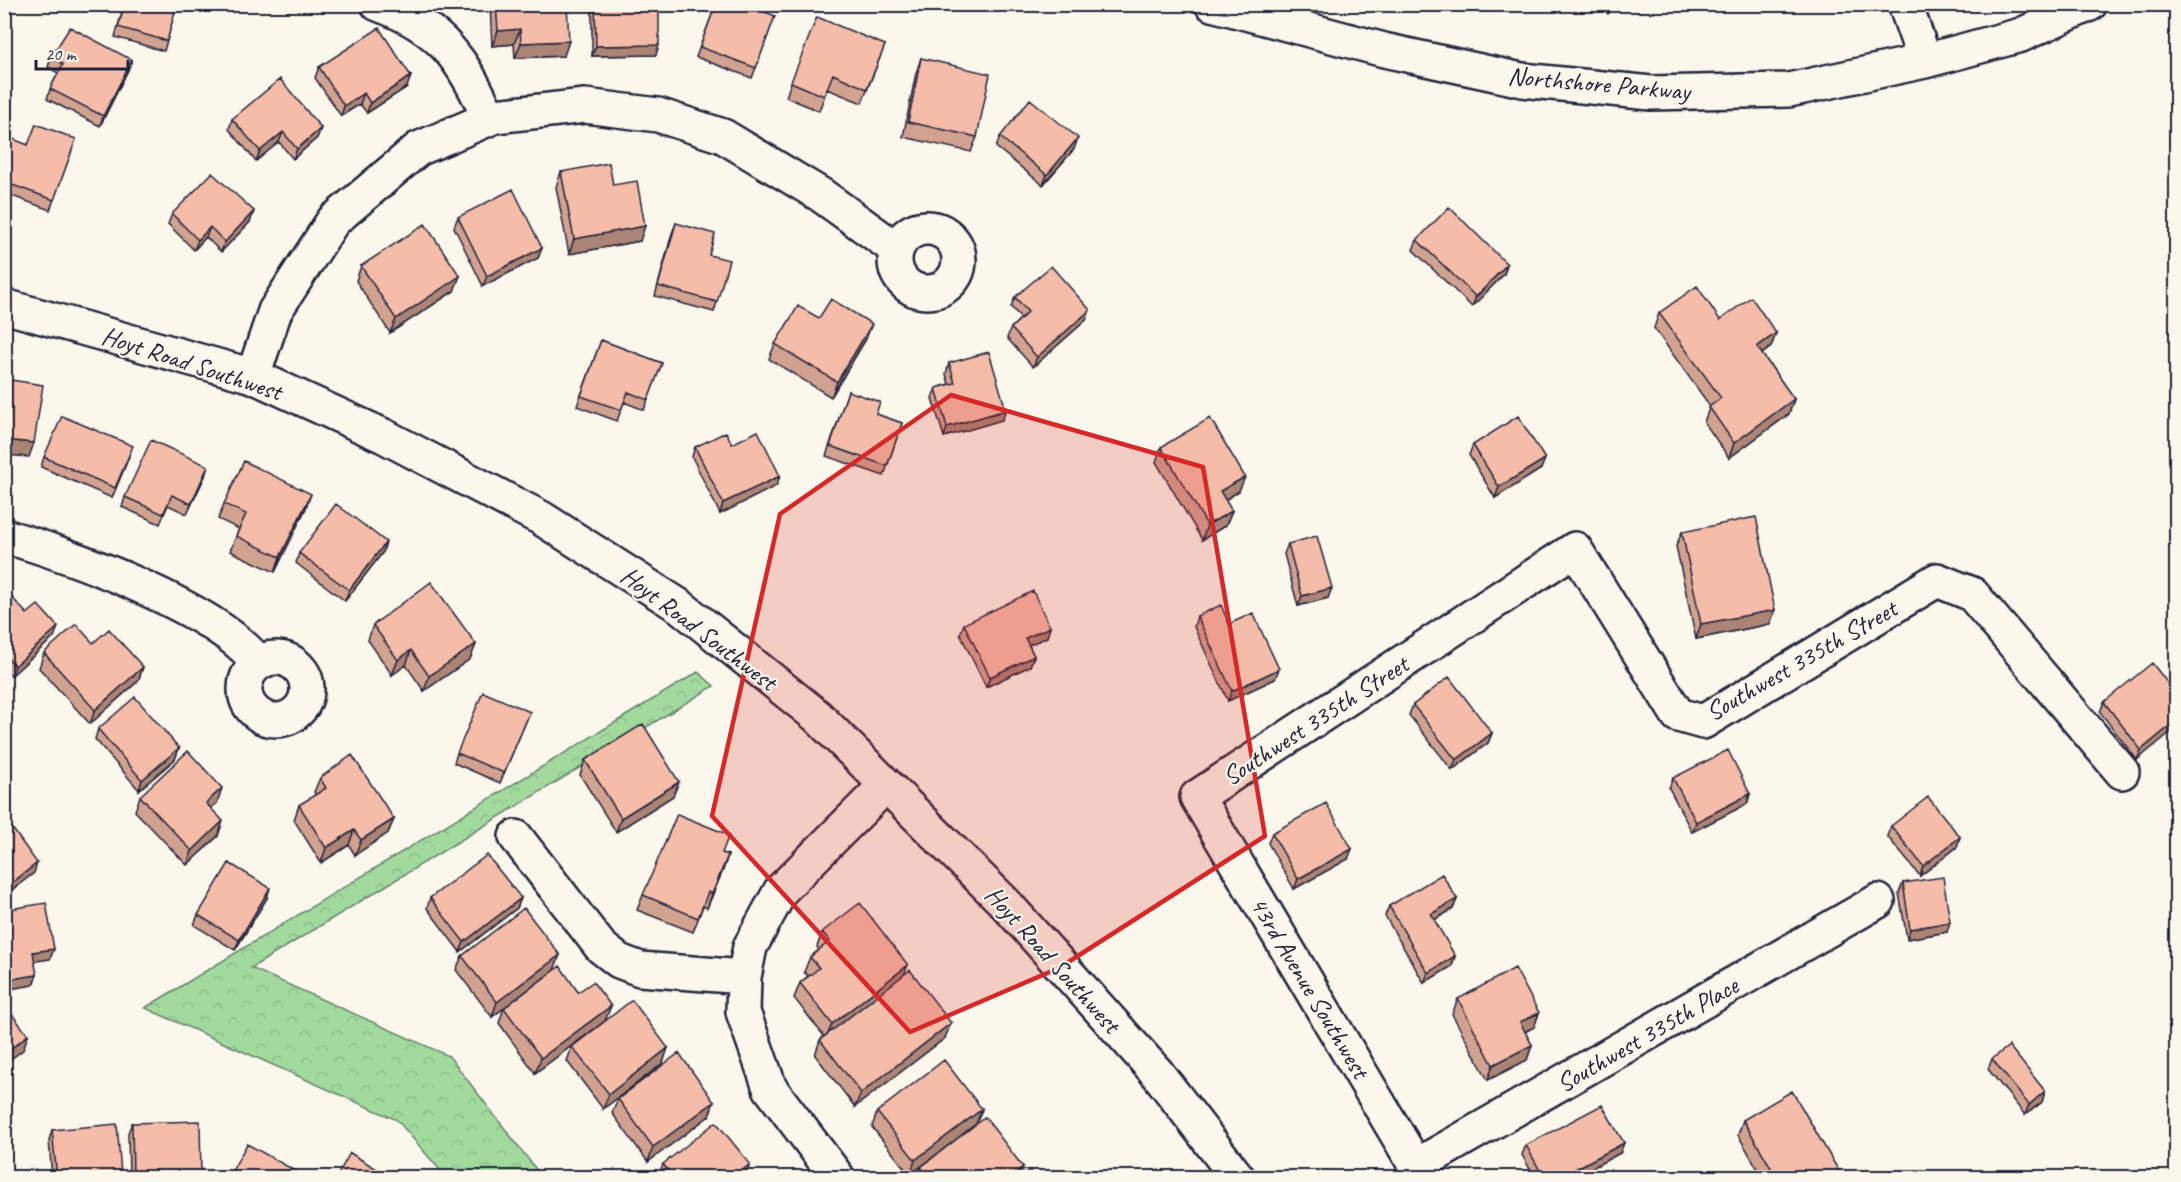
<svg xmlns="http://www.w3.org/2000/svg" width="2181" height="1182" font-family="Caveat,sans-serif">
	<style>
		.forest { fill: url(#forest-crowns); stroke: #627e6c; stroke-width: 1.5 }
		.lines { fill: none; stroke-linecap: round; stroke-linejoin: round }
		.minor-casing { stroke: #22223b; stroke-width: 38 }
		.major-casing { stroke: #22223b; stroke-width: 38 }
		.minor { stroke: #fbf7ec; stroke-width: 33 }
		.major { stroke: #fbf7ec; stroke-width: 33 }
		.wall { fill: #d2a291; stroke: #22223b; stroke-width: 1.5 }
		.shaded-wall { fill: #ab8476; stroke: #22223b; stroke-width: 1.5 }
		.building { fill: #f4bca9; stroke: #22223b; stroke-width: 1.5 }
		.marked { fill: #d62828; fill-opacity: 0.2; stroke: #d62828; stroke-width: 4.5; stroke-linejoin: round }
		.labels { text-anchor: middle; stroke-width: 4.5; stroke-linejoin: round; paint-order: stroke }
		.street-label { font-size: 26px; fill: #22223b; stroke: #fbf7ec }
	</style>
	<defs>
		<pattern id="forest-crowns" width="20" height="18" patternUnits="userSpaceOnUse" patternTransform="scale(1.5)"><rect width="20" height="18" fill="#a2da9e"/><path d="M2 6a3 3 0 1 1 6 0M12 15a3 3 0 1 1 6 0" fill="none" stroke="#8bbb89"/></pattern>
	</defs>
	<rect width="100%" height="100%" fill="#fbf7ec"/>
	<filter id="ink" filterUnits="userSpaceOnUse"><feTurbulence type="fractalNoise" baseFrequency=".0167" numOctaves="2"/><feDisplacementMap in="SourceGraphic" scale="12" xChannelSelector="R" yChannelSelector="G"/><feConvolveMatrix kernelMatrix="1 2 1 2 8 2 1 2 1" color-interpolation-filters="sRGB"/></filter>
	<g filter="url(#ink)">
		<path class="forest" d="M698,672L714,686L251,968L449,1056L542,1177H446L397,1120L145,1008Z"/>
		<g class="lines">
			<defs>
				<path id="minor" d="M378,4C441,27 463,59 489,118
					M1212,4L1384,50L1522,80L1651,93L1789,90L1925,61L2021,35L2090,4
					M1905,4L1925,61
					M895 260a32 32 0 1 1 64 0a32 32 0 1 1-64 0Z
					M253,376L275,311L333,221L418,149L495,116L585,106L658,115L723,136L821,195L896,249
					M4,536C69,554 220,610 258,663
					M245 689a31 31 0 1 1 62 0a31 31 0 1 1-62 0Z
					M516,837L601,947L619,961L640,969L744,977
					M1416,1166L1878,901
					M838,1178L770,1088L743,1012L744,977L750,947L781,890L886,785
					M1423,1178L1197,797L1575,549L1678,715L1703,722L1937,580L1972,594L2122,772"/>
				<path id="major" d="M4,306L253,376L384,436L541,518L681,607L817,716L1005,903L1158,1074L1238,1178"/>
			</defs>
			<use href="#minor" class="minor-casing"/>
			<use href="#major" class="major-casing"/>
			<use href="#minor" class="minor"/>
			<use href="#major" class="major"/>
		</g>
		<path class="wall" d="M124,4H177L164,51L115,37Z
			M490,4H567L564,56L515,58L514,44L492,46Z
			M592,4H659L656,55L592,56Z
			M716,4L775,16L752,78L696,57Z
			M1595,4H1615L1608,14Z
			M885,45L862,103L827,89L819,111L786,97L791,82Z
			M51,57L132,60L128,70L100,126L47,99L50,89L58,73L48,67Z
			M921,58L977,137L971,152L903,137L916,73Z
			M319,67L407,87L367,113L360,104L341,116L315,78Z
			M232,119L321,128L317,138L293,159L279,142L256,161L229,129Z
			M1000,137L1074,149L1043,185L996,147Z
			M76,139L50,210L4,193V147Z
			M561,172L613,185L640,241L569,254L556,187Z
			M254,211L250,222L221,252L206,237L194,250L168,224L172,214Z
			M458,217L542,248L538,258L483,286L454,227Z
			M676,223L709,255L717,302L714,312L655,296L672,233Z
			M1417,240L1507,264L1504,274L1472,307L1413,250Z
			M361,266L454,291L390,333L356,281Z
			M1015,297L1086,320L1033,367L1007,338L1011,328L1021,318L1011,307Z
			M1659,313L1720,320L1776,333L1771,347L1762,354L1794,399L1789,414L1729,458L1704,422L1710,406L1654,328Z
			M819,318L866,339L831,397L769,359L775,344Z
			M601,340L662,363L644,410L624,402L617,421L577,406Z
			M949,363L1006,410L1002,420L944,437L932,398L936,388L949,384L946,374Z
			M848,391L876,414L902,423L884,476L826,456Z
			M732,444L780,476L776,486L720,514L692,457L695,447Z
			M1473,445L1541,469L1495,498L1469,455Z
			M1161,447L1239,491L1225,500L1226,525L1202,540L1156,462Z
			M44,457H129L112,498L41,467Z
			M205,476L187,514L168,505L160,524L122,507L125,497Z
			M224,504L306,508L275,572L230,551L239,529L218,519Z
			M1682,532L1770,624L1696,639L1676,546Z
			M1288,544L1328,598L1298,606L1284,554Z
			M383,552L345,601L296,563L299,553Z
			M4,594L54,637L11,676L4,668Z
			M1197,616L1229,624L1275,679L1228,701L1194,627Z
			M964,624L1050,627L1047,637L1029,645L1034,656L1030,666L986,687L960,634Z
			M373,625L476,644L470,659L424,691L406,665L392,675L368,640Z
			M93,643L143,667L138,681L90,724L39,668L44,653Z
			M2176,694L2137,760L2100,712L2104,702Z
			M1413,705L1492,733L1488,743L1452,770L1409,715Z
			M530,712L500,783L454,763L457,753Z
			M98,729L179,748L175,759L139,790L95,739Z
			M585,760L673,796L616,832L580,775Z
			M320,778L394,819L388,833L355,855L349,845L321,863L294,820L299,805L316,795L314,792Z
			M1673,778L1750,794L1747,804L1692,832L1669,788Z
			M140,796L217,803L211,808L218,836L187,865L135,811Z
			M1891,826L1957,847L1920,876L1887,836Z
			M1272,833L1348,859L1294,889L1268,843Z
			M722,853L728,855L723,870L707,908L703,906L693,932L637,910L643,895Z
			M1903,883L1947,932L1907,939L1899,893Z
			M267,898L235,950L194,925L198,915Z
			M430,898H521L517,908L460,952L427,908Z
			M1457,899L1453,909L1434,920L1455,956L1452,966L1424,983L1385,916L1389,906Z
			M822,932L904,975L945,1038L855,1107L815,1055L820,1040L824,1036L794,998L800,983L808,976L804,972L810,957L819,950L817,947Z
			M462,956L554,970L578,992L605,1021L663,1063L603,1109L567,1061L572,1047L600,1025L535,1073L499,1023L504,1008L492,1017L456,970Z
			M1458,999L1539,1013L1534,1027L1525,1032L1532,1045L1527,1060L1488,1080L1452,1014Z
			M1992,1059L2045,1091L2042,1102L2025,1115L1988,1069Z
			M618,1099L709,1116L648,1162L612,1113Z
			M982,1109L976,1124L1019,1178H917L921,1167L910,1175L872,1127L877,1112Z
			M1743,1120L1843,1178H1763L1738,1135Z
			M132,1123L201,1176L200,1178H129L128,1133Z
			M52,1130L120,1178H52L49,1140Z
			M1526,1145L1620,1153L1573,1178H1535L1522,1155Z
			M663,1164H750L746,1174L742,1178H662L659,1174Z"/>
		<path class="shaded-wall" d="M1611,4H1615L1608,14Z
			M520,29L514,44L492,46L498,31Z
			M569,41L564,56L515,58L521,43Z
			M659,45L656,55L592,56L596,46Z
			M132,60L128,70L100,126L103,116Z
			M411,76L407,87L367,113L370,103Z
			M364,93L360,104L341,116L344,106Z
			M321,128L317,138L293,159L297,149Z
			M283,132L279,142L256,161L260,151Z
			M1078,138L1074,149L1043,185L1047,175Z
			M254,211L250,222L221,252L225,242Z
			M645,226L640,241L569,254L574,239Z
			M210,227L206,237L194,250L198,240Z
			M542,248L538,258L483,286L487,276Z
			M1507,264L1504,274L1472,307L1476,297Z
			M460,276L454,291L390,333L396,319Z
			M1090,310L1086,320L1033,367L1037,357Z
			M872,324L866,339L831,397L837,382Z
			M1776,333L1771,347L1752,361L1757,347Z
			M1794,399L1789,414L1729,458L1734,443Z
			M1006,410L1002,420L944,437L947,427Z
			M4,440L34,443L29,457L4,455Z
			M1545,459L1541,469L1495,498L1499,487Z
			M208,466L205,476L187,514L191,504Z
			M780,476L776,486L720,514L723,503Z
			M1245,477L1239,491L1215,506L1220,491Z
			M311,494L306,508L275,572L280,557Z
			M1232,511L1226,525L1202,540L1207,525Z
			M386,542L383,552L345,601L349,590Z
			M1332,588L1328,598L1298,606L1302,596Z
			M1775,610L1770,624L1696,639L1701,624Z
			M58,627L54,637L11,676L15,666Z
			M1050,627L1047,637L1022,648L1025,638Z
			M476,644L470,659L424,691L429,676Z
			M411,650L406,665L392,675L398,660Z
			M1034,656L1030,666L986,687L990,677Z
			M143,667L138,681L90,724L95,710Z
			M1279,669L1275,679L1228,701L1232,691Z
			M2176,721V728L2137,760L2141,750Z
			M1492,733L1488,743L1452,770L1456,760Z
			M179,748L175,759L139,790L142,780Z
			M679,782L673,796L616,832L621,818Z
			M222,788L217,803L201,817L206,803Z
			M1750,794L1747,804L1692,832L1696,822Z
			M394,819L388,833L355,855L361,840Z
			M223,821L218,836L187,865L192,851Z
			M354,830L349,845L321,863L326,848Z
			M1960,837L1957,847L1920,876L1923,866Z
			M1352,849L1348,859L1294,889L1298,879Z
			M728,855L723,870L707,908L712,894Z
			M37,863L34,873L4,896V889Z
			M270,888L267,898L235,950L239,940Z
			M521,898L517,908L460,952L464,942Z
			M1457,899L1453,909L1427,924L1431,914Z
			M1950,922L1947,932L1907,939L1910,929Z
			M54,949L50,959L29,962L33,952Z
			M560,955L554,970L492,1017L497,1002Z
			M1455,956L1452,966L1424,983L1428,973Z
			M908,965L902,980L826,1039L832,1024Z
			M37,975L33,985L4,990V980Z
			M611,1006L605,1021L535,1073L541,1058Z
			M1539,1013L1534,1027L1514,1037L1520,1022Z
			M951,1023L945,1038L855,1107L861,1093Z
			M28,1035L23,1050L4,1064V1054Z
			M1532,1045L1527,1060L1488,1080L1493,1065Z
			M668,1048L663,1063L603,1109L609,1094Z
			M2045,1091L2042,1102L2025,1115L2029,1105Z
			M714,1102L709,1116L648,1162L653,1147Z
			M982,1109L976,1124L910,1175L915,1160Z
			M1624,1143L1620,1153L1573,1178H1558Z
			M750,1164L746,1174L742,1178H733Z
			M1023,1167L1019,1178H1008Z
			M121,1174L120,1178H87Z
			M201,1176L200,1178H133Z"/>
		<path class="building" d="M125,4H177L167,41L118,27Z
			M496,4H567L569,41L521,43L520,29L498,31Z
			M595,4H659V45L596,46Z
			M716,4H746L775,16L756,68L700,47Z
			M817,17L885,45L867,89L833,74L824,96L791,82Z
			M70,27L132,60L103,116L50,89L63,64L51,57Z
			M379,28L411,76L370,103L364,93L344,106L319,67Z
			M921,58L990,74L977,137L908,122Z
			M280,79L321,128L297,149L283,132L260,151L232,119Z
			M1030,99L1078,138L1047,175L1000,137Z
			M36,124L76,139L54,200L4,182V148L8,137L28,145Z
			M609,163L613,185L637,181L645,226L574,239L561,172Z
			M212,173L254,211L225,242L210,227L198,240L172,214Z
			M513,189L542,248L487,276L458,217Z
			M1449,207L1507,264L1476,297L1417,240Z
			M676,223L715,234L709,255L729,260L717,302L658,286Z
			M425,224L460,276L396,319L361,266Z
			M1051,266L1090,310L1037,357L1011,328L1028,312L1015,297Z
			M1697,286L1720,320L1751,297L1776,333L1757,347L1794,399L1734,443L1709,407L1721,398L1659,313Z
			M831,299L872,324L837,382L775,344L798,306L819,318Z
			M601,340L662,363L648,400L628,392L621,410L581,396Z
			M989,352L1006,410L947,427L936,388L955,383L949,363Z
			M4,379L43,385L34,443L4,440Z
			M848,391L880,402L876,414L902,423L887,466L830,446Z
			M62,416L133,446L115,488L44,457Z
			M1518,416L1545,459L1499,487L1473,445Z
			M1210,418L1245,477L1220,491L1232,511L1207,525L1161,447Z
			M758,431L780,476L723,503L695,447L726,432L732,444Z
			M151,440L208,466L191,504L172,495L163,514L125,497Z
			M244,461L311,494L280,557L236,536L246,514L224,504Z
			M336,504L386,542L349,590L299,553Z
			M1756,517L1775,610L1701,624L1682,532Z
			M1317,536L1332,588L1302,596L1288,544Z
			M431,582L476,644L429,676L411,650L398,660L373,625Z
			M1033,591L1050,627L1025,638L1034,656L990,677L964,624Z
			M7,592L27,614L38,605L58,627L15,666L4,654V594Z
			M1221,605L1229,624L1253,613L1279,669L1232,691L1197,616Z
			M76,624L93,643L109,629L143,667L95,710L44,653Z
			M2152,663L2176,694V721L2141,750L2104,702Z
			M1449,677L1492,733L1456,760L1413,705Z
			M483,692L530,712L504,773L457,753Z
			M135,697L179,748L142,780L98,729Z
			M643,724L679,782L621,818L585,760Z
			M1728,750L1750,794L1696,822L1673,778Z
			M188,751L222,788L206,803L223,821L192,851L140,796Z
			M352,755L394,819L361,840L354,830L326,848L299,805L326,788L320,778Z
			M1928,797L1960,837L1923,866L1891,826Z
			M1326,803L1352,849L1298,879L1272,833Z
			M677,814L729,835L722,853L728,855L712,894L708,892L698,918L643,895Z
			M12,828L37,863L4,889V834Z
			M487,855L521,898L464,942L430,898Z
			M229,863L270,888L239,940L198,915Z
			M1442,874L1457,899L1431,914L1455,956L1428,973L1389,906Z
			M1943,877L1950,922L1910,929L1903,883Z
			M46,903L54,949L33,952L37,975L4,980V910Z
			M860,903L908,965L832,1024L800,983L819,968L810,957L830,941L822,932Z
			M524,908L560,955L497,1002L462,956Z
			M560,966L578,992L593,982L611,1006L541,1058L504,1008Z
			M1515,968L1539,1013L1520,1022L1532,1045L1493,1065L1458,999Z
			M910,970L951,1023L861,1093L820,1040Z
			M632,1000L668,1048L609,1094L572,1047Z
			M4,1004L28,1035L4,1054Z
			M2009,1046L2045,1091L2029,1105L1992,1059Z
			M679,1053L714,1102L653,1147L618,1099Z
			M944,1060L982,1109L915,1160L877,1112Z
			M1792,1091L1843,1178H1777L1743,1120Z
			M1602,1105L1624,1143L1558,1178H1544L1526,1145Z
			M985,1117L1023,1167L1008,1178H929L921,1167Z
			M200,1121L201,1176L133,1177L132,1123Z
			M716,1122L750,1164L733,1178H674L663,1164Z
			M117,1124L121,1174L87,1178H57L52,1130Z
			M247,1144L308,1178H228Z
			M350,1153L392,1178H336Z
			M1029,1170L1035,1178H1020Z"/>
	</g>
	<path class="marked" d="M951,395L1203,467L1265,836L1059,968L910,1032L712,816L780,514Z"/>
	<g class="labels">
		<g class="street-label">
			<text transform="translate(1599 83) rotate(5)" y="9">Northshore Parkway</text>
			<text transform="translate(192 363) rotate(18)" y="9">Hoyt Road Southwest</text>
			<text transform="translate(699 628) rotate(37)" y="9">Hoyt Road Southwest</text>
			<text transform="translate(1801 660) rotate(-30)" y="9">Southwest 335th Street</text>
			<text transform="translate(1315 720) rotate(-33)" y="9">Southwest 335th Street</text>
			<text transform="translate(1053 959) rotate(48)" y="9">Hoyt Road Southwest</text>
			<text transform="translate(1310 987) rotate(59)" y="9">43rd Avenue Southwest</text>
			<text transform="translate(1647 1034) rotate(-30)" y="9">Southwest 335th Place</text>
		</g>
	</g>
	<rect width="2181" height="1182" fill="none" stroke="#fbf7ec" stroke-width="24"/>
	<rect x="12" y="12" width="2157" height="1158" fill="none" stroke="#22223b" stroke-width="2" filter="url(#ink)"/>
	<path d="M36 60v9h92v-9" fill="none" stroke="#22223b" stroke-width="3"/>
	<text x="45" y="60" font-size="18" fill="#22223b" stroke="#fbf7ec" stroke-width="4.5" paint-order="stroke">20 m</text>
</svg>
